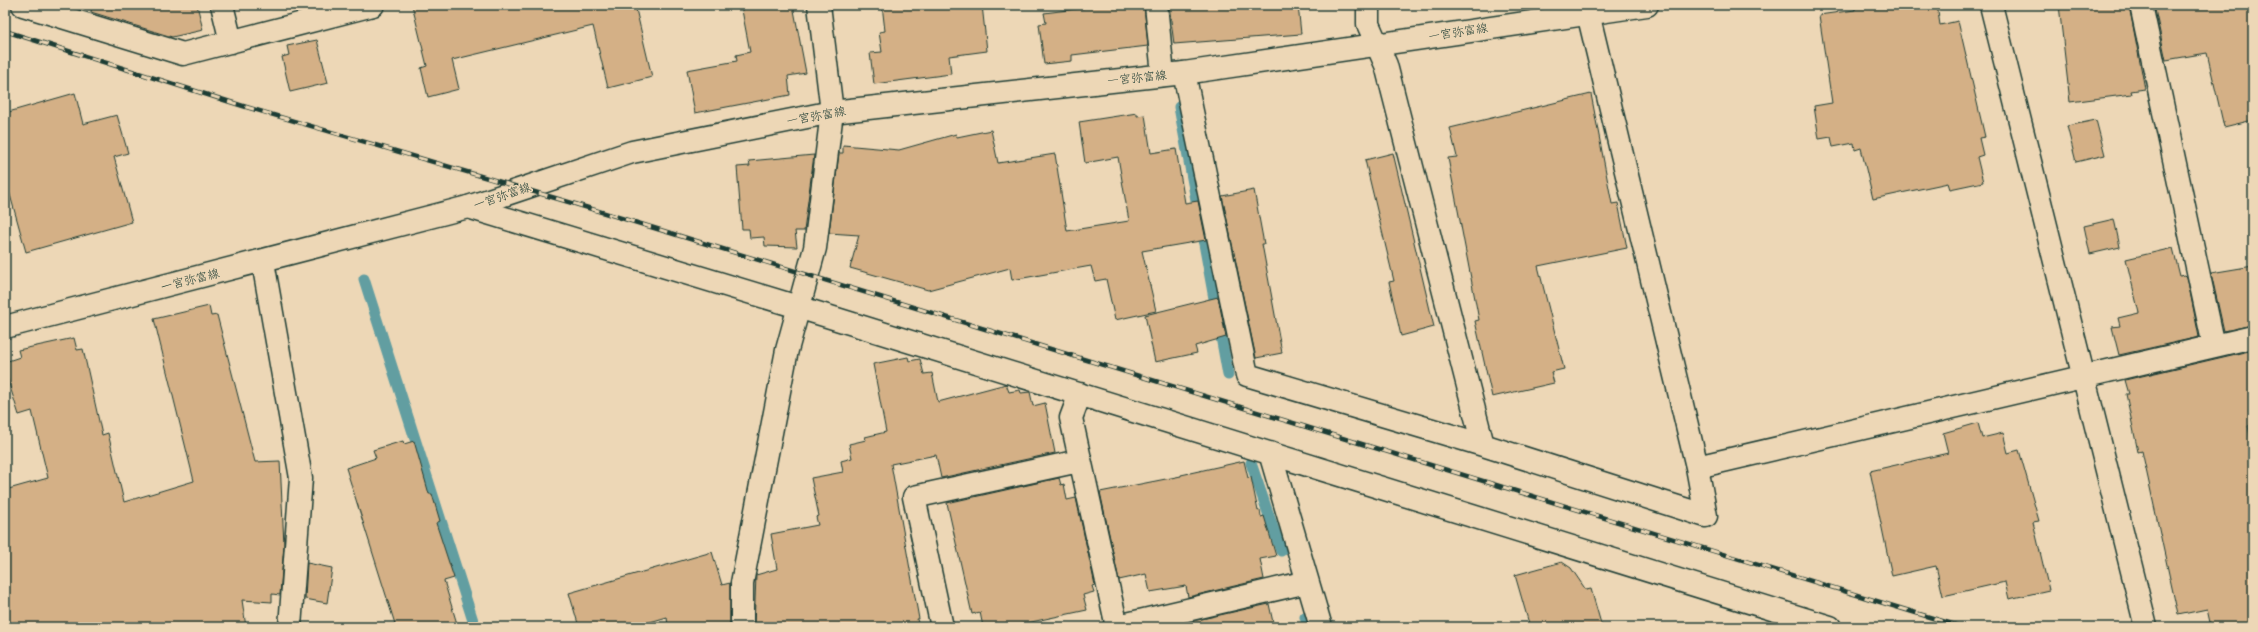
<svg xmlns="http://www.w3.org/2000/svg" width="2258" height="632" font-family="'Balsamiq Sans','Klee One',sans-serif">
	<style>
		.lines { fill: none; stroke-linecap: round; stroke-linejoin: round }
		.stream { stroke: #629ea1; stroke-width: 11 }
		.building { fill: #d4b086; stroke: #1f3d34 }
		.minor-casing { stroke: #1f3d34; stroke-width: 25 }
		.secondary-casing { stroke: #1f3d34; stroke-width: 25 }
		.minor { stroke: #edd7b6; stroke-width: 22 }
		.secondary { stroke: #edd7b6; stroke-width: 22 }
		.rail-casing { stroke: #1f3d34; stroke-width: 4.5 }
		.rail { stroke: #edd7b6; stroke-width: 3; stroke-dasharray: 9; stroke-linecap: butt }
		.labels { text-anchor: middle; stroke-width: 3.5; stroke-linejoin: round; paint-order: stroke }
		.street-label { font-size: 12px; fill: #1f3d34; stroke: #edd7b6 }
	</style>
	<rect width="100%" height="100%" fill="#edd7b6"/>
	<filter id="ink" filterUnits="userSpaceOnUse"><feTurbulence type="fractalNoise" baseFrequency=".025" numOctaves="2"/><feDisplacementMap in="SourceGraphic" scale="8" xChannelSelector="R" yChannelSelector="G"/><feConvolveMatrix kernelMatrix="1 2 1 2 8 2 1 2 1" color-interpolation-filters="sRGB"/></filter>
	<g filter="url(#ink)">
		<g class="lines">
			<path class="stream" d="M1179,107L1228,375
				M364,279L475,627
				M1251,463L1281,551
				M1305,617L1308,627"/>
		</g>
		<path class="building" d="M92,5H197L203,30L172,37L91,12Z
			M412,5H635L652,77L608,88L593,26L452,60L459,89L428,97L421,68L427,66Z
			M741,5H793L806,73L788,76L790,95L695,113L687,70L737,61L736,55L750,52Z
			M882,5H982L987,51L949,56L951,74L874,84L870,53L882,52L879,32L885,31Z
			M1084,5H1144L1148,46L1072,55V61L1044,64L1039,24L1046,23L1044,13L1084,8Z
			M1169,5H1298L1301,34L1174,44Z
			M1855,5H1937L1940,25L1958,21L1985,137L1979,138L1983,155L1977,157L1983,182L1950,189L1948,183L1873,199L1861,148L1855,150L1854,143L1833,147L1831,137L1819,139L1814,106L1832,103L1819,15L1855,10Z
			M2059,5H2129L2145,89L2131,91L2132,94L2070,102Z
			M2154,5H2253V120L2224,127L2207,53L2166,60Z
			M317,40L328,83L290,92L282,57L289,55L287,46Z
			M75,93L83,124L117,115L128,153L114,157L132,222L26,252L5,177V113Z
			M1591,94L1612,204L1618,203L1627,248L1538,266L1564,369L1551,372L1554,383L1492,397L1475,321L1479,320L1448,158L1457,157L1450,128Z
			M1137,113V116L1145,115L1151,153L1176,149L1185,203L1198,201L1206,240L1142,251L1156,311L1115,320L1106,279L1095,281L1091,266L1012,280L1010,268L928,290L850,268L859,235L829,233L839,153H843V145L899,150L956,134L957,137L991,130L998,163L1055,154L1067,231L1129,221L1118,157L1085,163L1079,122Z
			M2096,120L2105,155L2076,162L2067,126Z
			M1393,153L1434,327L1401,336L1389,282L1394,281L1365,160Z
			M814,155L804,231H795L797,247L765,246L764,237L750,238L749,229H742L737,167L750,166L749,161Z
			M1254,190L1264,244H1262L1282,353L1256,358L1222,196Z
			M2114,219L2120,247L2090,254L2084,226Z
			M2173,248L2180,276L2185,275L2187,277L2199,337L2119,355L2112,327L2120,326L2118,318L2139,313L2126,259Z
			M2253,266V325L2224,331L2211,273Z
			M1218,297L1226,337L1195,346L1197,353L1155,362L1145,315Z
			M209,306L211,316L217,315L255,462L280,461L284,545L280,595L272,594V602L242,600L246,627H5V490L48,478L32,411L19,415L5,371V362L20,357L18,350L74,338L77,350L83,349L102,435L108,433L124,502L194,481L154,319Z
			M2253,350V409L2249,410L2252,425L2248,426L2253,450V627H2211L2207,609L2178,615L2142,451L2138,452L2126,394H2129L2125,380Z
			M908,357L909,361L920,359L924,374L932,373L938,402L1006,384L1009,392L1020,390L1021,393L1030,392L1033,406L1045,403L1055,453L941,478L936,455L891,464L919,619H917L919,627H754L756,575L777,569L771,534L818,525L816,517L819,516L811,478L843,472L841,461L852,458L849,444L866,440L865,437L886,432L873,364Z
			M1978,423L1982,438L2003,433L2008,453L2019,450L2039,521L2033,522L2049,590L2009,599L2005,582L1943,596L1936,566L1892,576L1870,471L1948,453L1943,433Z
			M403,441L404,444L414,441L429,494H432L440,521L436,523L454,578L444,581L458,627H396L346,468L376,458L373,450Z
			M1244,461L1248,478L1251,477L1258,511L1260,510L1261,517L1264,516L1276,556L1260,559L1264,579L1188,597L1186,586L1150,592L1146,574L1119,580L1100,492L1181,476V475Z
			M1059,478L1061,485L1064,484L1067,500L1076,498L1095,585L1092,586L1094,592L1083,595L1087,610L1008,627H983L980,612L972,614L947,503Z
			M712,552L722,585L730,583V627H668L667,617L633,627H579L569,593Z
			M1562,562L1571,568L1586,590L1591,589L1602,627H1530L1515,575Z
			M307,563L332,568L327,603L305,599Z
			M1269,604L1274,627H1194L1193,621Z"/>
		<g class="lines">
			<defs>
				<path id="minor" d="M23,5L183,54L373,5
					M222,5L231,42
					M1156,5L1163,75
					M1368,5V24L1386,65L1483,445
					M1991,5L2146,627
					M2141,5L2214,346
					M1588,13L1697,467
					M1184,73L1247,375L1483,445L1706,516L1697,467L2253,337
					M468,207L798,307L1830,627
					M263,262L301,478L290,627
					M1080,394L1071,418L1117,627
					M1270,453L1321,627
					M742,627V583L787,350L815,248L832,112L819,5
					M942,627L914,497L1079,461
					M1114,627L1307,582"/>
				<path id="secondary" d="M5,327L468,207L632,152L832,112L1184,73L1647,5"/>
			</defs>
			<use href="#minor" class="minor-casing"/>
			<use href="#secondary" class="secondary-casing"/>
			<use href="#minor" class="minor"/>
			<use href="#secondary" class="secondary"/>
			<defs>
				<path id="rail" d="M5,31L243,106L572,203L1962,627"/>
			</defs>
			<use href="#rail" class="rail-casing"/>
			<use href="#rail" class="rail"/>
		</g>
	</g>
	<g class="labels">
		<g class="street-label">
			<text transform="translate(1458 32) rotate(-9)" y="4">一宮弥富線</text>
			<text transform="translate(1137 78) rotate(-6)" y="4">一宮弥富線</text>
			<text transform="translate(816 116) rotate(-10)" y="4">一宮弥富線</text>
			<text transform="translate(502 196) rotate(-19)" y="4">一宮弥富線</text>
			<text transform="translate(190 280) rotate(-14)" y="4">一宮弥富線</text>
		</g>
	</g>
	<rect width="2258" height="632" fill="none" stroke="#edd7b6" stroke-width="20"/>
	<rect x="10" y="10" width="2238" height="612" fill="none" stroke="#1f3d34" stroke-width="1.5" filter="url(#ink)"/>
</svg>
